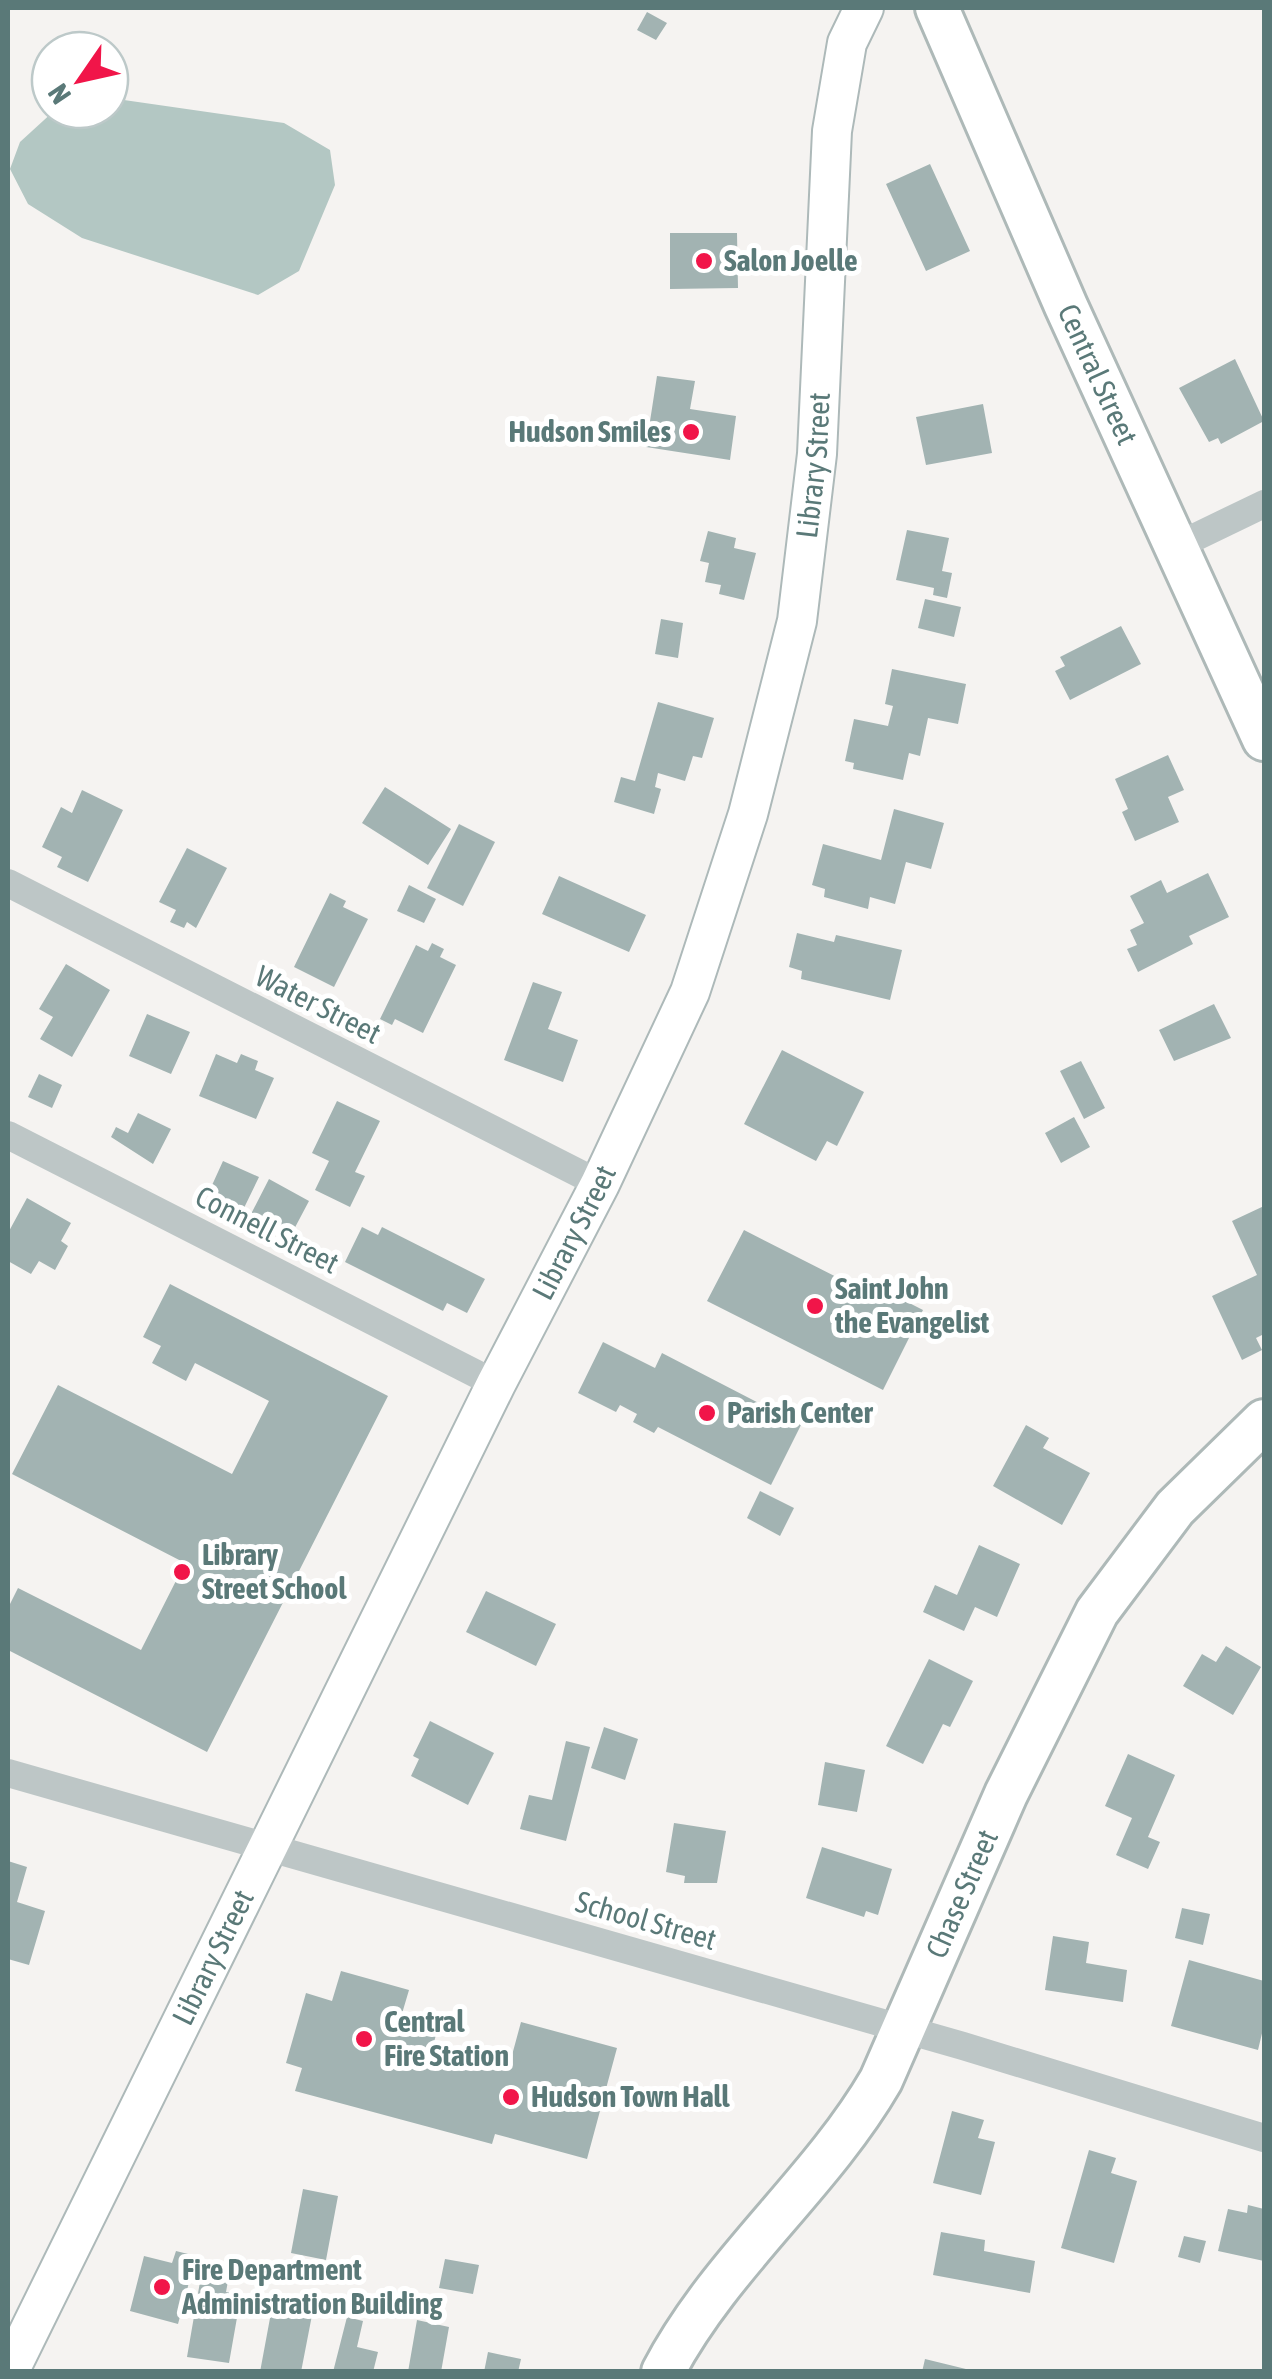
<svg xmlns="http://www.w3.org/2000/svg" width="1272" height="2379" font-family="'Asap Condensed',sans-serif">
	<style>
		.water { fill: #b3c7c3 }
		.building { fill: #a2b3b2 }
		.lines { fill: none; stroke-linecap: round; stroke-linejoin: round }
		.secondary-casing { stroke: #adb9b9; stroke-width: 42 }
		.primary-casing { stroke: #aeb9b8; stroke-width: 48 }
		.street { stroke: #bdc6c6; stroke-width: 28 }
		.secondary { stroke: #fff; stroke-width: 38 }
		.primary { stroke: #fff; stroke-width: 42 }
		.poi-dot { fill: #f11549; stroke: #fff; stroke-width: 4 }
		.labels { text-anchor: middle; stroke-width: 10; stroke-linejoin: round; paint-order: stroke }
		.poi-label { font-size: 30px; font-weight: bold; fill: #5a7978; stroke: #fff; text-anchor: start }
		.street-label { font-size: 30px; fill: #5a7978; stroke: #fff }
	</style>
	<rect width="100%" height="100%" fill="#f5f3f1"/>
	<path class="water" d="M110,98L284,123L330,150L335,185L299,271L258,295L82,238L28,204L10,169L20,142L55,110H110Z"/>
	<path class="building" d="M647,12L667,23L656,40L637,30Z
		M930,164L970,251L926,271L886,184Z
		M670,233H737L738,288L670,289Z
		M1235,359L1264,421L1221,444L1218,438L1209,442L1179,388Z
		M657,376L695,381L690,409L736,416L730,460L646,447Z
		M983,404L992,453L926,465L916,417Z
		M907,530L949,538L942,571L952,573L947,598L933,595L934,588L896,580Z
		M708,531L736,538L734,548L756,553L744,600L719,594L721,585L705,582L709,563L700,561Z
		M925,599L961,607L954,637L918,628Z
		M661,619L683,623L678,658L655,654Z
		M1121,626L1141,664L1070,700L1055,671L1065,666L1060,657Z
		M892,669L966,684L958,724L928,718L920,756L909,753L903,780L853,769L854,763L845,761L854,719L888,726L893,706L885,704Z
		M658,702L714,718L702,758L693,756L685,781L658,773L655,787L661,789L654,814L614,802L621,777L635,781Z
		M1168,755L1184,790L1168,797L1179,822L1135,841L1122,812L1128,809L1115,779Z
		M385,787L451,829L428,865L362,823Z
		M82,790L123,810L88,882L57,867L62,857L42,847L61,807L72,813Z
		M894,809L944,823L931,869L906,862L895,904L870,897L868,909L824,897L825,889L812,885L823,844L881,860Z
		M459,824L495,842L463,906L427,888Z
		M187,848L227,868L196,928L187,922L184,928L170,922L176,910L159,902Z
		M1208,873L1229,917L1189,936L1193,944L1138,972L1127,949L1137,945L1130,930L1144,923L1130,896L1161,880L1167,893Z
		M559,876L646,915L629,952L542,914Z
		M409,885L436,899L424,923L397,911Z
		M330,893L346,901L343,907L368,919L334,987L294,967Z
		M797,933L834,942L836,935L902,950L890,1000L801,979L802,971L789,967Z
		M432,943L444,949L440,957L456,965L423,1033L395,1019L392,1025L380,1019L416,945L428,951Z
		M66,964L110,990L72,1057L40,1039L53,1017L39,1009Z
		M533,982L562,992L548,1029L578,1040L563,1082L504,1060Z
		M1214,1004L1231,1038L1174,1061L1159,1030Z
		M147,1014L190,1032L171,1074L129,1056Z
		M782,1050L864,1092L837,1146L827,1141L816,1161L744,1124Z
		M216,1054L237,1063L241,1054L258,1061L255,1070L274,1078L256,1119L199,1096Z
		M1081,1061L1105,1108L1084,1119L1060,1071Z
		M39,1074L62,1085L52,1108L28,1097Z
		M337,1101L380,1121L355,1172L365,1176L350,1207L315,1190L329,1161L312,1153Z
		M138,1113L171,1129L153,1164L111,1137L116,1127L128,1133Z
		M1074,1117L1090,1147L1061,1163L1045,1133Z
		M223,1161L259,1177L243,1210L208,1194Z
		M269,1179L309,1201L291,1235L251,1214Z
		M27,1198L71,1223L61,1241L68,1246L55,1270L39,1261L31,1274L8,1261V1233Z
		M1264,1206V1334L1256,1338L1262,1350L1242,1360L1212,1296L1257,1275L1232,1221Z
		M362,1227L378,1235L382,1227L485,1279L467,1313L447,1303L443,1311L345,1262Z
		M744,1230L862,1290L866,1281L923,1310L883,1390L707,1301Z
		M170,1284L388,1396L207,1752L8,1650V1608L18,1588L141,1650L185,1563L12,1474L58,1385L232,1474L269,1401L195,1363L186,1381L152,1363L161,1346L143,1337Z
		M603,1342L655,1368L662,1353L801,1425L771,1485L658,1427L654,1433L633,1422L637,1414L620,1405L616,1412L578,1393Z
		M1026,1425L1049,1438L1043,1448L1090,1473L1062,1525L993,1486Z
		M760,1491L794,1508L780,1536L747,1518Z
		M979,1545L1020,1564L997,1617L975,1607L964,1631L923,1612L935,1585L957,1595Z
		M486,1591L556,1624L536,1666L466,1632Z
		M1226,1646L1261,1667L1233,1715L1183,1686L1202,1654L1216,1662Z
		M929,1659L973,1681L950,1727L943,1724L923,1764L886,1746Z
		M430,1721L494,1753L468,1805L411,1776L419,1759L413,1756Z
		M604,1727L638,1739L625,1780L591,1768Z
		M566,1741L590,1747L566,1841L520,1829L529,1795L552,1800Z
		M1128,1754L1175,1775L1148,1837L1160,1842L1148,1869L1116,1855L1132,1818L1105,1806Z
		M825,1762L865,1770L857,1812L818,1805Z
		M674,1823L726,1831L717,1883H684L685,1876L666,1872Z
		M822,1847L892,1869L878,1915L866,1911L864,1917L806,1898Z
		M8,1861L27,1867L17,1902L45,1911L29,1965L8,1959Z
		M1182,1908L1210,1914L1203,1945L1175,1938Z
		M1053,1936L1089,1942L1086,1963L1127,1970L1123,2002L1045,1990Z
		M1189,1960L1264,1981V2025L1258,2050L1171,2026Z
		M341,1971L409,1990L401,2017L438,2027L432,2050L508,2070L521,2022L617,2048L587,2159L495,2134L492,2144L295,2091L302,2068L286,2063L306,1993L332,2001Z
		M952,2111L984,2120L978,2138L995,2142L981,2195L933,2183Z
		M1089,2150L1116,2158L1111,2173L1137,2181L1114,2263L1061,2248Z
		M303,2189L338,2196L326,2260L291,2253Z
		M1248,2205L1264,2209V2261L1218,2251L1228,2209L1247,2213Z
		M941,2232L985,2240L984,2251L1035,2261L1030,2293L933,2275Z
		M1184,2236L1206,2241L1200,2263L1178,2257Z
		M176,2251L196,2256L178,2324L130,2311L144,2256L172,2263Z
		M445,2259L479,2265L473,2294L439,2288Z
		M201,2276L228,2281L226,2292L241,2295L229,2363L187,2357Z
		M273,2302L313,2310L301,2372H260Z
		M347,2317L363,2321L357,2347L378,2352L373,2372H333Z
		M417,2320L449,2327L441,2372H408Z
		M488,2352L521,2359L518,2372H484Z
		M925,2359L970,2370V2372H922Z"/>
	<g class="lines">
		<defs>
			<g id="secondary">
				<path id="s1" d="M9,2372L496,1384L600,1184L690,992L748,814L797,621L817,454L832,131L847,43L864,8"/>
			</g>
			<g id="primary">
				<path id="s2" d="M937,8L1066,306L1264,739"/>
				<path id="s3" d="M663,2372C720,2263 820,2185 881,2080L1006,1794L1097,1612L1175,1508L1264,1421"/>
			</g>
		</defs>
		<use href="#secondary" class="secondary-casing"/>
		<use href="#primary" class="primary-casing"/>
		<path class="street" d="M1175,547L1264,504
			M8,883L600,1184
			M8,1135L496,1384
			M8,1773L963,2046L1264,2138"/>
		<use href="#secondary" class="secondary"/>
		<use href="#primary" class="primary"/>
	</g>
	<g class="poi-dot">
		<circle cx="704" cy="261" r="10"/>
		<circle cx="691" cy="432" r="10"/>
		<circle cx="815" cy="1306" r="10"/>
		<circle cx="707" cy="1413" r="10"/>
		<circle cx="182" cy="1572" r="10"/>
		<circle cx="364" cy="2039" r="10"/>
		<circle cx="511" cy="2097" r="10"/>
		<circle cx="162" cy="2287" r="10"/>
	</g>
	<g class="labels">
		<g class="poi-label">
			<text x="724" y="271">Salon Joelle</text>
			<text x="671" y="442" text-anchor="end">Hudson Smiles</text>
			<text x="835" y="1299">Saint John<tspan x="835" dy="34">the Evangelist</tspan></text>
			<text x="727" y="1423">Parish Center</text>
			<text x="202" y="1565">Library<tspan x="202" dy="34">Street School</tspan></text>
			<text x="384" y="2032">Central<tspan x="384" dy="34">Fire Station</tspan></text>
			<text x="531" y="2107">Hudson Town Hall</text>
			<text x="182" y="2280">Fire Department<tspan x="182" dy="34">Administration Building</tspan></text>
		</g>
		<g class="street-label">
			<text dy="10" stroke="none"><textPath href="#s2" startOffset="400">Central Street</textPath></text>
			<text dy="10" stroke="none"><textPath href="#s1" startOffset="2082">Library Street</textPath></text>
			<text transform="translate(318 1005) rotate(27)" y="10">Water Street</text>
			<text transform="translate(267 1230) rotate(27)" y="10">Connell Street</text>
			<text dy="10" stroke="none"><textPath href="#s1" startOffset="1272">Library Street</textPath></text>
			<text dy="10" stroke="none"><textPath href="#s3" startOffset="568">Chase Street</textPath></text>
			<text transform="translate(646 1921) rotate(16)" y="10">School Street</text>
			<text dy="10" stroke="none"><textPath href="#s1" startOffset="462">Library Street</textPath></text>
		</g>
	</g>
	<rect width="1272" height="2379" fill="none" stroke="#5a7978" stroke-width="20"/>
	<g transform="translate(80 80) rotate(236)"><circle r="48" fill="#ffffff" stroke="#bdc9c9" stroke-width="2.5"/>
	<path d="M0-8L18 38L0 25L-18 38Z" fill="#f11549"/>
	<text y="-15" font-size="28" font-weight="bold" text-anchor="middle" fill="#5a7978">N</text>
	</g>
</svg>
